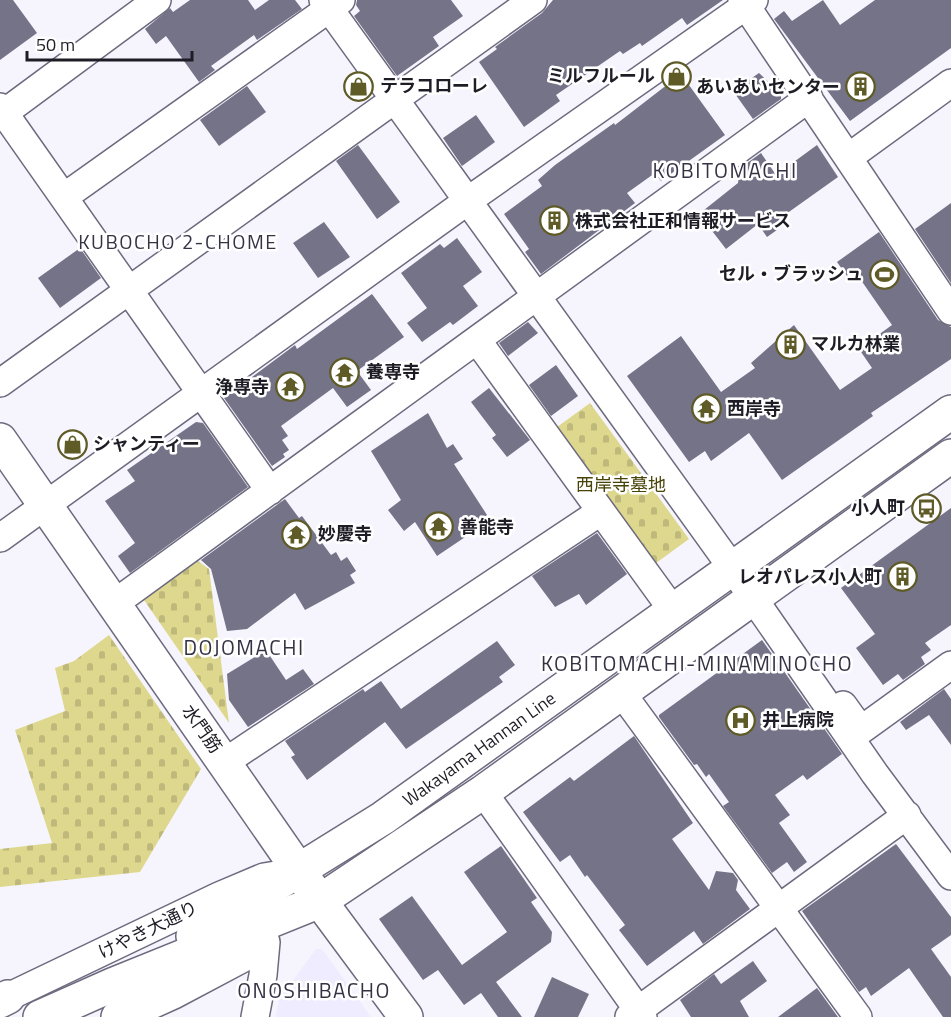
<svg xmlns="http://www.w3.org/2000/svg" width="951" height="1017" font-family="'Titillium Web','Noto Sans JP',sans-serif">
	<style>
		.built { fill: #eeecfe }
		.cemetery { fill: url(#cemetery-stones) }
		.building { fill: #757387 }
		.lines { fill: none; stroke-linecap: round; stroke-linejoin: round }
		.street-casing { stroke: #6d6a7e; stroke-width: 30 }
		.secondary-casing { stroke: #6d6a7e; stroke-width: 36 }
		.street { stroke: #fff; stroke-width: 27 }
		.secondary { stroke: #fff; stroke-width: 33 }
		.labels { text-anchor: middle; stroke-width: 5; stroke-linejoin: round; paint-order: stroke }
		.poi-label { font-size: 18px; font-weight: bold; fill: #1e1d26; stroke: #fff; text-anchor: start }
		.park-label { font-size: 18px; fill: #494408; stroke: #fff }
		.street-label { font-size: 18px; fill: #1e1d26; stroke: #fff }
		.neighbourhood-label { font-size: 20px; letter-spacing: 1.5px; fill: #353244; stroke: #fff }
		.quarter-label { font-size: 21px; letter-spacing: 1.5px; fill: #353244; stroke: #fff }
	</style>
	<defs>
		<pattern id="cemetery-stones" width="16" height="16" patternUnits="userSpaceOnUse" patternTransform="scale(1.5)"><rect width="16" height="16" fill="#ded88e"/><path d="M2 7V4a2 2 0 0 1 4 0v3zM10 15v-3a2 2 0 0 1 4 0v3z" fill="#beb97a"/></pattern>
	</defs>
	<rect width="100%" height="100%" fill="#f6f5fe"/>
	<path class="built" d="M316,949H322L371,1017H275L280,998Z"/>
	<path class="cemetery" d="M590,403L689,539L652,566L553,430Z
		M198,561L209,569L229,723L144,600Z
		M109,635L201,769L140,872L0,887V849L52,843L15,730L65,711L55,668L74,661Z"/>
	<path class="building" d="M0,0H13L37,33L0,60Z
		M190,0H248L255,10L269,0H295L302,9L257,40L254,35L211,66L215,70L199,82L166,36L156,44L145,29L170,8L173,12Z
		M357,0H451L463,16L433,37L439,46L397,76L354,16L360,11L356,5Z
		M553,0H723L687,25L682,18L642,46L640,43L623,54L620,51L556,95L560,101L524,127L479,62L497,49L495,47L542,13Z
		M823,0L840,25L875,0H951V48L850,121L774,19L784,11L792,21Z
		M759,73L781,94V99L753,119L733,91Z
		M681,74L725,135L661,181L655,173L627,193L635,203L541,274L525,252L529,249L504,214L542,186L538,180L555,165L614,123L615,125Z
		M247,86L266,112L219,146L200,120Z
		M476,115L495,142L462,166L443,138Z
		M358,145L400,202L377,219L336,161Z
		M817,145L838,177L779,219L784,225L767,237L758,224L726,249L699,214L738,183L739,175L745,169L743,166L761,153L776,175Z
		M951,203V283L915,229Z
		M324,222L350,257L318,278L293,243Z
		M879,232L938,320L951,327V359L871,413L873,416L782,480L749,433L711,461L705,451L689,462L627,376L681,336L721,392L755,368L751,363L794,325L840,390L872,368L859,349L892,325L854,270L847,276L837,262Z
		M457,238L482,272L463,286L478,306L453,325L450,322L422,342L407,323L427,308L401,273L440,244L444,248Z
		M80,248L101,278L60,308L38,278Z
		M372,294L404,337L357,371L371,390L347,407L333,388L281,426L288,436L282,440L289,450L283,454L285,457L272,466L224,398L295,345L297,349Z
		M528,322L538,333L508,356L499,343Z
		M556,365L578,396L551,416L529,385Z
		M489,388L530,440L507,457L492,438L496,435L471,402Z
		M428,413L447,448L453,444L463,459L454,464L487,515L480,521L483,525L437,556L415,522L404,531L388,510L401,500L371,451Z
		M196,422L203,423L248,487L130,573L118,556L135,543L105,501L135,481L127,470Z
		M285,499L299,518L302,516L331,555L336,552L341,561L347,557L356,571L350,575L355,583L305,610L295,593L247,629L227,631L211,569L201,560Z
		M951,508V625L925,643L931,650L921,657L925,664L903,680L898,674L883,685L856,648L875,634L841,588Z
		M597,533L627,574L586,605L579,594L555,607L532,576Z
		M762,640L842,754L807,780L803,775L775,795L790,815L779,823L807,862L794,872L787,862L772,873L723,806L729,802L709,774L706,777L697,764L694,765L659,717V715Z
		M497,641L515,665L499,677L503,682L406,749L385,722L307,780L291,757L295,755L285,741L363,689L365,692L381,681L401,709Z
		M266,650L286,680L303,669L314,684L248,727L229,700L227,674Z
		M944,689L951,699V745L929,715L906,730L900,722Z
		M634,736L693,823L672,839L709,890L716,871L733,873L738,880L736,890L750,909L703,944L694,931L647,966L619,930L625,925L587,875L585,877L570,855L560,862L523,812L570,777L574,781Z
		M896,844L951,917V935L931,949L951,977V1017H943L909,968L871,996L866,987L859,992L802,911Z
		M501,846L537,898L531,902L552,932L551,942L496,982L522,1017H498L481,993L464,1005L438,970L423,980L379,919L412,896L462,965L507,932L464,872Z
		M753,961L767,981L740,1001L749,1017H691L680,1000L714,974L721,984Z
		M552,977L589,994L578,1017H534Z
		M817,988L838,1017H778Z"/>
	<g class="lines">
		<defs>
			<path id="street" d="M323,0L733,569L875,774L951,876
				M742,0L951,311
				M0,107L270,491
				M0,116L157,0
				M849,157L951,83
				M64,197L341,0
				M477,340L674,612
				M0,383L533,0
				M0,538L466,202L754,0
				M115,603L809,98
				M621,692L858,1017
				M843,705L861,730L951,665
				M225,762L600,512
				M483,792L643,1017
				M8,997L219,896L264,877L276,875
				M255,1017L263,975L266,942
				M629,1017L907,815"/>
			<g id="secondary">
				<path d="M0,440L320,901L406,1017"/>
				<path id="s1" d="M193,936L383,818L951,412"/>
				<path d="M0,1001L8,997"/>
				<path d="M40,1017L112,985L320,901L483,792L951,456"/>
				<path d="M118,1017L173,992L256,948"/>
			</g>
		</defs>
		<use href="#street" class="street-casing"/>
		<use href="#secondary" class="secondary-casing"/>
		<use href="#street" class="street"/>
		<use href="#secondary" class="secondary"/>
	</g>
	<defs>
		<symbol id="shop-ring" viewBox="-11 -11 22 22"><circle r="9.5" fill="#fff" stroke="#5f5b27" stroke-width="1.5"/><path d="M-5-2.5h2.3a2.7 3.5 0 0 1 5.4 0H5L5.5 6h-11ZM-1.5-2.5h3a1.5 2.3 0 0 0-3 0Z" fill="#5f5b27"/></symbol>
		<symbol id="building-ring" viewBox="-11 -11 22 22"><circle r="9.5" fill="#fff" stroke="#5f5b27" stroke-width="1.5"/><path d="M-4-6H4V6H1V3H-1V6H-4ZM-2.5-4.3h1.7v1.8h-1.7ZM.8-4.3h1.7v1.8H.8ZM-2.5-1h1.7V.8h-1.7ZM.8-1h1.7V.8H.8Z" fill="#5f5b27"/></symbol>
		<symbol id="stadium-ring" viewBox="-11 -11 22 22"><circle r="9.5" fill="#fff" stroke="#5f5b27" stroke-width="1.5"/><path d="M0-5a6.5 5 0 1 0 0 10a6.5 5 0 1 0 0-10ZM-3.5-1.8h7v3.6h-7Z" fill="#5f5b27"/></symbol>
		<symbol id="temple-ring" viewBox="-11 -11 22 22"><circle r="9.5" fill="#fff" stroke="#5f5b27" stroke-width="1.5"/><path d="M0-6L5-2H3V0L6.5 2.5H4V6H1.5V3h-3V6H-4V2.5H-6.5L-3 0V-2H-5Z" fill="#5f5b27"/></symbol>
		<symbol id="bus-ring" viewBox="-11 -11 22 22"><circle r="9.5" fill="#fff" stroke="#5f5b27" stroke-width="1.5"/><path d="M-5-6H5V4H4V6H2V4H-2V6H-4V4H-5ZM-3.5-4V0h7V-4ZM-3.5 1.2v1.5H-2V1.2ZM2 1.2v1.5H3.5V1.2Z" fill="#5f5b27"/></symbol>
		<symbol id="hospital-ring" viewBox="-11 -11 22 22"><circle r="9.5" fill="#fff" stroke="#5f5b27" stroke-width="1.5"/><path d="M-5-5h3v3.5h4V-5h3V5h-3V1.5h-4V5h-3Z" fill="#5f5b27"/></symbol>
	</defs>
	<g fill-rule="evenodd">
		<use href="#shop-ring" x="660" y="60" width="33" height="33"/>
		<use href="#shop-ring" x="342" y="70" width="33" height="33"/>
		<use href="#building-ring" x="844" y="70" width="33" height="33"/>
		<use href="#building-ring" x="538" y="204" width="33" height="33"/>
		<use href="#stadium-ring" x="868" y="258" width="33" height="33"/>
		<use href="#building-ring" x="774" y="328" width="33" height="33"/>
		<use href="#temple-ring" x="328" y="356" width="33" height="33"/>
		<use href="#temple-ring" x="274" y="370" width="33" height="33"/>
		<use href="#temple-ring" x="690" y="392" width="33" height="33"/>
		<use href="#shop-ring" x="56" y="428" width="33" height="33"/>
		<use href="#bus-ring" x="910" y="492" width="33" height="33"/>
		<use href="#temple-ring" x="422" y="510" width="33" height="33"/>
		<use href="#temple-ring" x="280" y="518" width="33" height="33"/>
		<use href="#building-ring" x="886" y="560" width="33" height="33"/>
		<use href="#hospital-ring" x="724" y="704" width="33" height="33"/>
	</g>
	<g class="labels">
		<g class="poi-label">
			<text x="655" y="82" text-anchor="end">ミルフルール</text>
			<text x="380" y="92">テラコローレ</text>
			<text x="840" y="93" text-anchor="end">あいあいセンター</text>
			<text x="575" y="227">株式会社正和情報サービス</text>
			<text x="863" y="280" text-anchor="end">セル・ブラッシュ</text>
			<text x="811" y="350">マルカ林業</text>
			<text x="366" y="378">養専寺</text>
			<text x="269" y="393" text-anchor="end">浄専寺</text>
			<text x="727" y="415">西岸寺</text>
			<text x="93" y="450">シャンティー</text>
			<text x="905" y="514" text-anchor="end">小人町</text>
			<text x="460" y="533">善能寺</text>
			<text x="318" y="540">妙慶寺</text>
			<text x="882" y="583" text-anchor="end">レオパレス小人町</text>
			<text x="762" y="726">井上病院</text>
		</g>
		<g class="park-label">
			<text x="621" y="491">西岸寺墓地</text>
		</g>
		<g class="street-label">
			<text transform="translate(202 729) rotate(55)" y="6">水門筋</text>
			<text dy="6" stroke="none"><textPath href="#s1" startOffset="342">Wakayama Hannan Line</textPath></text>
			<text transform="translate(148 930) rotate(-26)" y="6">けやき大通り</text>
		</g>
		<g class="neighbourhood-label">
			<text x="178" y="249">KUBOCHO 2-CHOME</text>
		</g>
		<g class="quarter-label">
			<text x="725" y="178">KOBITOMACHI</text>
			<text x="244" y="655">DOJOMACHI</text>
			<text x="697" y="671">KOBITOMACHI-MINAMINOCHO</text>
			<text x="314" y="998">ONOSHIBACHO</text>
		</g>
	</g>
	<path d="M27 51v9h165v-9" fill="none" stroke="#1e1d26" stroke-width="3"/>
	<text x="36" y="51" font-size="18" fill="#1e1d26" stroke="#ffffff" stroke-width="4.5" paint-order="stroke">50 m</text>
</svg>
